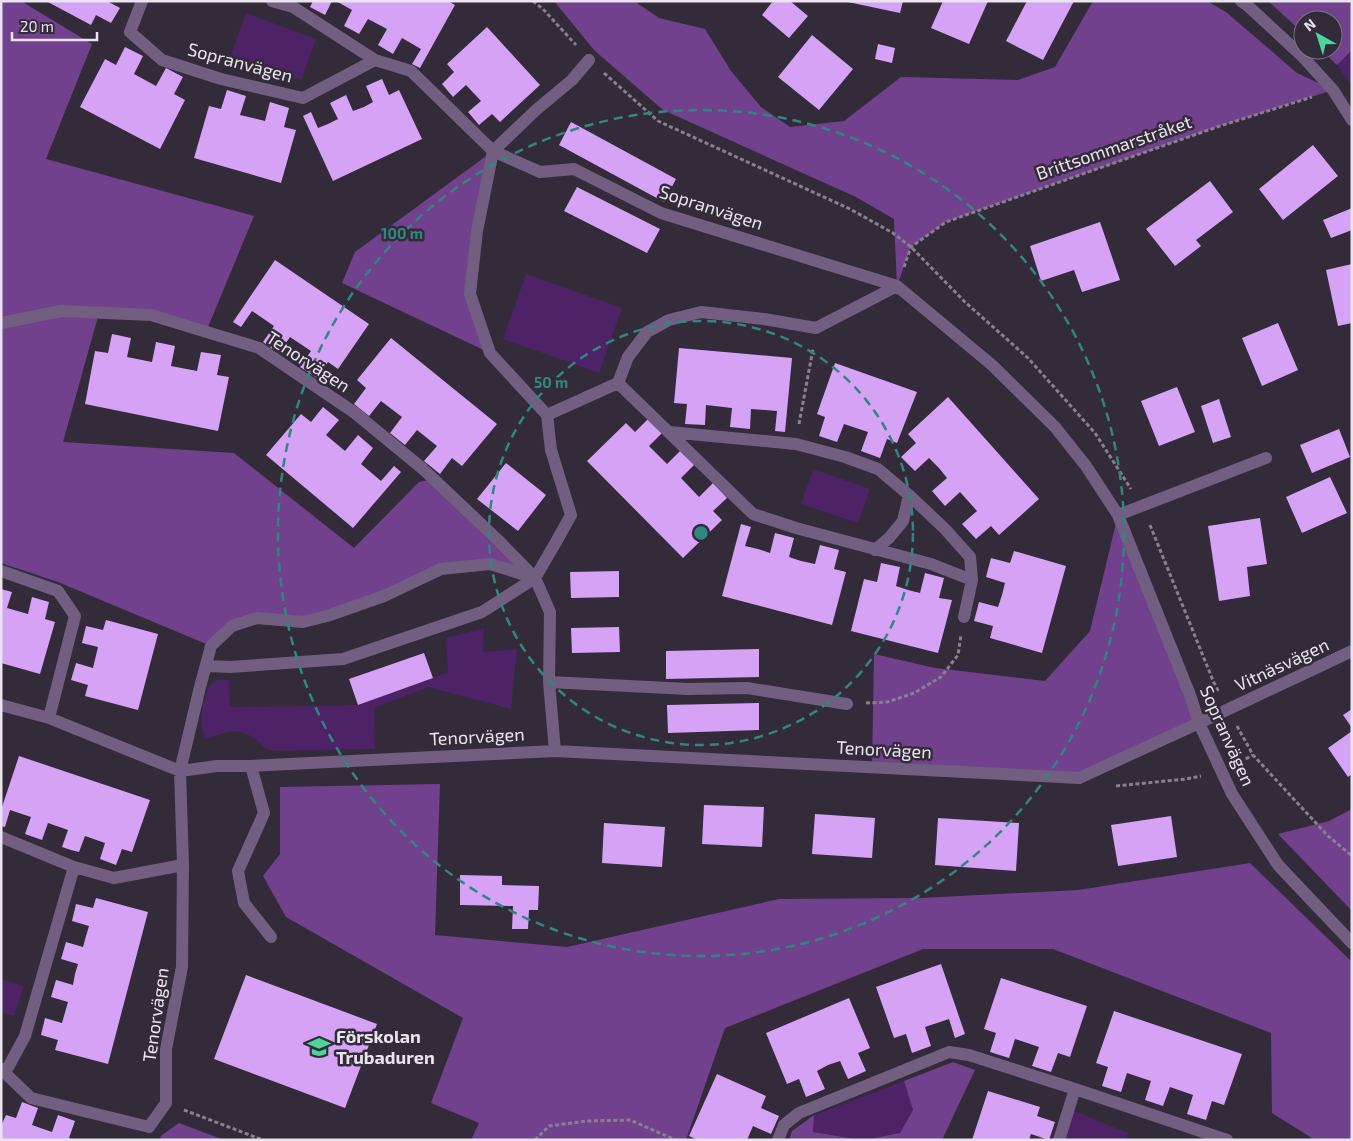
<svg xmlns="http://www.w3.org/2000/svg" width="1353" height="1141" font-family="'Exo 2',sans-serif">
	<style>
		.green { fill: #4e2267 }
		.forest { fill: #71418d }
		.building { fill: #d5a2f6 }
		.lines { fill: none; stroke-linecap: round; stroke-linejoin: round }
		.path { stroke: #88818d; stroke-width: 3; stroke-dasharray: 4 2.5; stroke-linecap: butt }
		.minor { stroke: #725e80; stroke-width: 12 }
		.ring { fill: none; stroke: #308681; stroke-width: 2.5; stroke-dasharray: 9 6 }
		.labels { text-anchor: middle; stroke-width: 5; stroke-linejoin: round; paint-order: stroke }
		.street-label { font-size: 18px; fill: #eae4ee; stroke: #332b39 }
		.poi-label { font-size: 18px; font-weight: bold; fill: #eae4ee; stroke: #332b39; text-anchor: start }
		.centre { fill: #308681; stroke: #332b39; stroke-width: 2.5 }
		.ring-label { font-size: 15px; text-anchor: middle; font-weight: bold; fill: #308681; stroke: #332b39; stroke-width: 5; stroke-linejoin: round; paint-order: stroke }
	</style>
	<rect width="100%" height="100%" fill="#332b39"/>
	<path class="green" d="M246,13L316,39L301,80L231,55Z
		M1352,50V86L1337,65Z
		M526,274L622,308L599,373L503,339Z
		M813,469L870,489L858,523L801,504Z
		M484,628L483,652L517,649L511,709L428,687L374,708L375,749L276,751L266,749C258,740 245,730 232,731C224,732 214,737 205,739C198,727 202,685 217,680C220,679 226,680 229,680L230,707L358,705L448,672L446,638Z
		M1,979L24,986L14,1016L1,1012Z
		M904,1081L913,1110L900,1133L861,1140L813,1132L814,1115Z
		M1069,1109L1128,1133L1126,1140H1059Z"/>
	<path class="forest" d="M1,1H21L92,44L46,159L254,216L206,332L151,315L99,313L63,442L234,453L354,548L419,482L434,479L535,578L490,564L441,569L327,616L257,618L211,646L58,582L1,563Z
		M554,1H634L659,18L705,29L731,71L761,107L790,127L844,121L901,77L1018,80L1055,67L1093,1H1207L1226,12L1297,73L1333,90L1220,126L946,222L911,247L897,286L894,219L856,197L663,110L594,50Z
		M1268,1H1352V50L1337,65L1321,50H1333V20H1303V33Z
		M493,151L470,294L490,353L342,283L355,252Z
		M1118,515L1199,723L1079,778L872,767L874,654L935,668L1045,681L1090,631Z
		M440,784L435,935L567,947L779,899L921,898L1078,890L1250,863L1352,962V1140H1315L1272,1113L1271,1033L1053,949H923L725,1028L686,1140H471L479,1123L431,1103L463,1018L286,917L263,876L280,854V787Z
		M1352,809V911L1278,834L1329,821Z
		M953,1062L975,1070L942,1140H864L900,1133L913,1110L904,1081Z
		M814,1115L813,1132L861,1140H789L792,1131Z
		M179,1123L224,1140H159L162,1135Z"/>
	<path class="building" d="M46,1H107L120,8L111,23L96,15L91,25Z
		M313,1H332L325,15L310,7Z
		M336,1H448L455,5L420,68L412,64L421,49L402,38L393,54L378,45L387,29L368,19L359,34L352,30L344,26L352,10Z
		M773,1H790L808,16L789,38L762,15Z
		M843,1H903L900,13Z
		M943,1H988L969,44L931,28Z
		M1027,1H1074L1043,60L1006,41Z
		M487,27L540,85L500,122L492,114L479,125L468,112L481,101L466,85L453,97L442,84L454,72L447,64Z
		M812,35L853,69L819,110L778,77Z
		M878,44L895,48L892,63L875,59Z
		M125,47L143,56L134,74L156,86L166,68L183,77L174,94L185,100L160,149L80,107L105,59L116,65Z
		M382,79L389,95L399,90L422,139L333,181L303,116L311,112L318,128L328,124L338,119L330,103L346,95L353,111L364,107L373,102L366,86Z
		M227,90L246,96L240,115L265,121L270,102L289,108L284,127L296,130L281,183L194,158L209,106L221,109Z
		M571,122L676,179L664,202L559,145Z
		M1313,145L1338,176L1283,220L1259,189Z
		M1210,181L1233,212L1196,240L1201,246L1175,266L1146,229Z
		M577,187L660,229L647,253L564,211Z
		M1352,208V230L1331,238L1323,220Z
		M1100,222L1120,280L1082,292L1074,270L1041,281L1030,246Z
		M275,260L369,324L338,369L328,362L317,378L300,367L311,351L290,337L279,353L271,348L263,342L274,326L252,311L241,327L233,322Z
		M1352,264V323L1338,326L1326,270Z
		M1278,323L1298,370L1262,386L1242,338Z
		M112,334L131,338L127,357L152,362L156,342L175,346L171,366L197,371L201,352L221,355L217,375L229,377L218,431L85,404L95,351L108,353Z
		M391,338L497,424L462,466L452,458L440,474L424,461L437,446L417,430L405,445L390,433L402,417L381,401L369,416L354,404L366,388L357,380Z
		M679,348L792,358L785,432L775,431L777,411L751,409L750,429L730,427L732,408L706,405L705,425L685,424L687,404L674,403Z
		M835,363L917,392L897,443L887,439L880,458L861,451L868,432L844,424L837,442L819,436L825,417L817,414Z
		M1177,387L1195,432L1159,446L1141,401Z
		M948,397L1039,499L999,535L991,526L976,539L962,524L977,511L969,502L960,492L945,506L932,491L947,478L939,468L929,458L915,471L901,457L916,443L908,434Z
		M1219,399L1231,437L1213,443L1201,406Z
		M323,407L339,420L326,435L345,451L358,435L373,448L361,464L381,481L394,466L401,472L353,528L266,455L301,414L311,422Z
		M649,418L663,432L649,446L667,464L681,450L695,464L681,478L699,497L713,483L727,498L713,511L722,520L683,558L587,461L626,423L635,432Z
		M1339,429L1350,457L1312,473L1300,445Z
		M506,463L546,495L518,531L477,499Z
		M1330,477L1347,513L1302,533L1286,497Z
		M1260,518L1267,564L1247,567L1250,596L1219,601L1208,526Z
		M741,524L751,527L745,546L758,549L770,553L775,533L794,538L789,557L801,561L815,564L820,545L839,550L834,569L846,572L832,625L722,596Z
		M1014,551L1066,566L1042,653L990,638L993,626L974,621L979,602L998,607L1002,595L1005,583L986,577L991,558L1010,563Z
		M881,563L900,567L896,586L908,590L920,593L925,573L944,578L939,598L952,600L938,653L851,631L864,579L877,582Z
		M619,571V597L571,598L570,572Z
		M1,589L12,592L7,608L28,614L32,597L49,602L45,619L55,622L40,674L1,663Z
		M106,620L158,634L138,710L85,696L88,685L71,680L76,663L93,668L98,647L82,643L86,626L103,630Z
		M619,627L620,652L572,653L571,628Z
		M759,649V677L666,679V651Z
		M424,653L433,678L358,705L349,679Z
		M759,703V730L668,733L667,705Z
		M1352,709V728L1343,715Z
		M1352,731V774L1348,777L1328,748Z
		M19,756L150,800L132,852L122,849L116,865L100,859L105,843L85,836L79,852L71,850L62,847L68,830L48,823L42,840L25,834L31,817L10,810L5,827L1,826V810Z
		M704,805L764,807L762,847L702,844Z
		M815,814L875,818L872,858L812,854Z
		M1171,816L1177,857L1118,866L1111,825Z
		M938,818L1019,823L1016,871L935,865Z
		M604,823L665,827L662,867L602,863Z
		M460,875L502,876V885L539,886L538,910H529L528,929H512L513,906L460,905Z
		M96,898L148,912L108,1064L55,1050L58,1040L41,1035L45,1018L62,1023L68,1002L51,997L56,980L73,985L75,974L78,964L61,959L66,942L83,947L86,936L89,926L72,921L76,904L93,908Z
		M941,964L965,1034L955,1038L949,1019L925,1027L931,1046L912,1053L906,1034L894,1038L876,987Z
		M246,975L377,1024L345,1108L214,1059Z
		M1001,978L1087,1006L1070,1057L1058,1053L1051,1072L1032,1066L1039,1047L1015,1039L1009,1058L990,1052L996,1033L984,1029Z
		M849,998L870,1048L858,1053L866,1071L848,1079L840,1061L828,1065L817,1071L825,1089L806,1097L799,1079L787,1084L766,1033Z
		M1114,1011L1242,1054L1224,1105L1212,1101L1206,1120L1187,1114L1193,1095L1170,1087L1163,1106L1145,1100L1151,1081L1127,1073L1121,1092L1102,1086L1108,1067L1096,1063Z
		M717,1074L766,1096L761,1108L779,1116L771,1134L753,1126L747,1140H698L689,1136Z
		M988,1091L1040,1107L1037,1116L1055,1122L1049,1140L1031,1134L1029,1140H972Z
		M22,1102L38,1108L32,1125L52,1132L58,1115L75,1121L69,1138L73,1140H1V1126L6,1115L16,1118Z"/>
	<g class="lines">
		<path class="path" d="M533,1L543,9L576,45
			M604,73L658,121L850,209L893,233L911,247L965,302L1028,358L1095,433L1131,489
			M904,267L911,247L946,222L1131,157L1220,126L1312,97
			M799,424L813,349
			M1150,525L1214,683L1219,692
			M866,703L888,702L914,693L941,677L958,655L961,635
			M1237,726L1253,755L1327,835L1352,856
			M1240,762L1253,755
			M1116,786L1186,779L1201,776
			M184,1110L263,1140
			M535,1140L549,1126L587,1121L630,1120L676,1140"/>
		<path class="minor" d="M142,1L130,32L162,60L221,79L303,98L375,60
			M272,1L293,7L375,60L411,71L493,151L540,172L574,169L661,213L897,286L992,365L1055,427L1086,466L1118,515L1266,458
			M1241,1L1247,5L1302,56L1333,90L1352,120
			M897,286L816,328L764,319L701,312L669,320L647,332L628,357L618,383L753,514L796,528L931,564L972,580
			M1,323L61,311L151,315L259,348L355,413L423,469L499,541L534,577
			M547,415L618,383
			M669,432L796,444L845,457L878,469L909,495L945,529L970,557L972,580L964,617
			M1118,515L1190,695L1199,723L1232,794L1278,865L1352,943
			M875,550L889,538L903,521L909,495
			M1,571L58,591L75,616L49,718
			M535,578L556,542L571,515L551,450L547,415L490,353L470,294L477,231L493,151L536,110L572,80L589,60
			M206,666L230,667L343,659L482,612L535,578L550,612L549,682L555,751
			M549,682L688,689L747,688L847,704
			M1,705L49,718L180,771L217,766H251L555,751L1079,778L1199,723L1352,651
			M251,766L264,813L238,871L244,903L271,937
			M1,837L74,867L114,878L183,865
			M1,1069L5,1073L25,1036L74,867
			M5,1073L31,1098L149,1127L166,1103V1049L182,967L183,865L180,771L200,687L211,646L232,626L257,618L303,622L327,616L384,596L441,569L490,564L535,578
			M778,1140L784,1125L799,1113L949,1052L969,1055L1075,1089L1227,1140
			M1059,1140L1075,1089"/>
	</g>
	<g class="ring">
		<circle cx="701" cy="533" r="212"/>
		<circle cx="701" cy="533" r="423"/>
	</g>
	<defs>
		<symbol id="school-bare" viewBox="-9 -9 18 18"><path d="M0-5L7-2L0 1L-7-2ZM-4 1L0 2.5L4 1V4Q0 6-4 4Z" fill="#4ed39a" stroke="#332b39" stroke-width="2.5" paint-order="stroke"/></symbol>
	</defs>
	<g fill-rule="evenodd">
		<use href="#school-bare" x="303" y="1031" width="32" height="32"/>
	</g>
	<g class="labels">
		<g class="street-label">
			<text transform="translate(240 63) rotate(15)" y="6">Sopranvägen</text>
			<text transform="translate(1114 148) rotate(-19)" y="6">Brittsommarstråket</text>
			<text transform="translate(711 208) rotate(18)" y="6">Sopranvägen</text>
			<text transform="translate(308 362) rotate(33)" y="6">Tenorvägen</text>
			<text transform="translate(1282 665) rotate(-25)" y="6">Vitnäsvägen</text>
			<text transform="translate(1227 736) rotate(66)" y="6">Sopranvägen</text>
			<text transform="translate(477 737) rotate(-3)" y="6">Tenorvägen</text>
			<text transform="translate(884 750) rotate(3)" y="6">Tenorvägen</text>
			<text transform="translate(156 1015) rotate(-82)" y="6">Tenorvägen</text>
		</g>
		<g class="poi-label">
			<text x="336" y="1043">Förskolan<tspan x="336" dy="21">Trubaduren</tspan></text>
		</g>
	</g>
	<circle cx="701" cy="533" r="8" class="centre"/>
	<g class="ring-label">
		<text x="402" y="239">100 m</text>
		<text x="551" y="388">50 m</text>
	</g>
	<rect width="1353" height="1141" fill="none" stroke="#eae4ee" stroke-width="5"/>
	<g transform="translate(1318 35) rotate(321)"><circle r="24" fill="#332b39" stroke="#7c7581"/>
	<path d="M0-4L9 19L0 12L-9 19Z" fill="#4ed39a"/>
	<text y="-8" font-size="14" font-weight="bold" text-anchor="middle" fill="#eae4ee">N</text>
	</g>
	<path d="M12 32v8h85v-8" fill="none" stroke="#eae4ee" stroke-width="2.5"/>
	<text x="20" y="32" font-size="15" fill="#eae4ee" stroke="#332b39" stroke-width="4" paint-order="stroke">20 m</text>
</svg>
